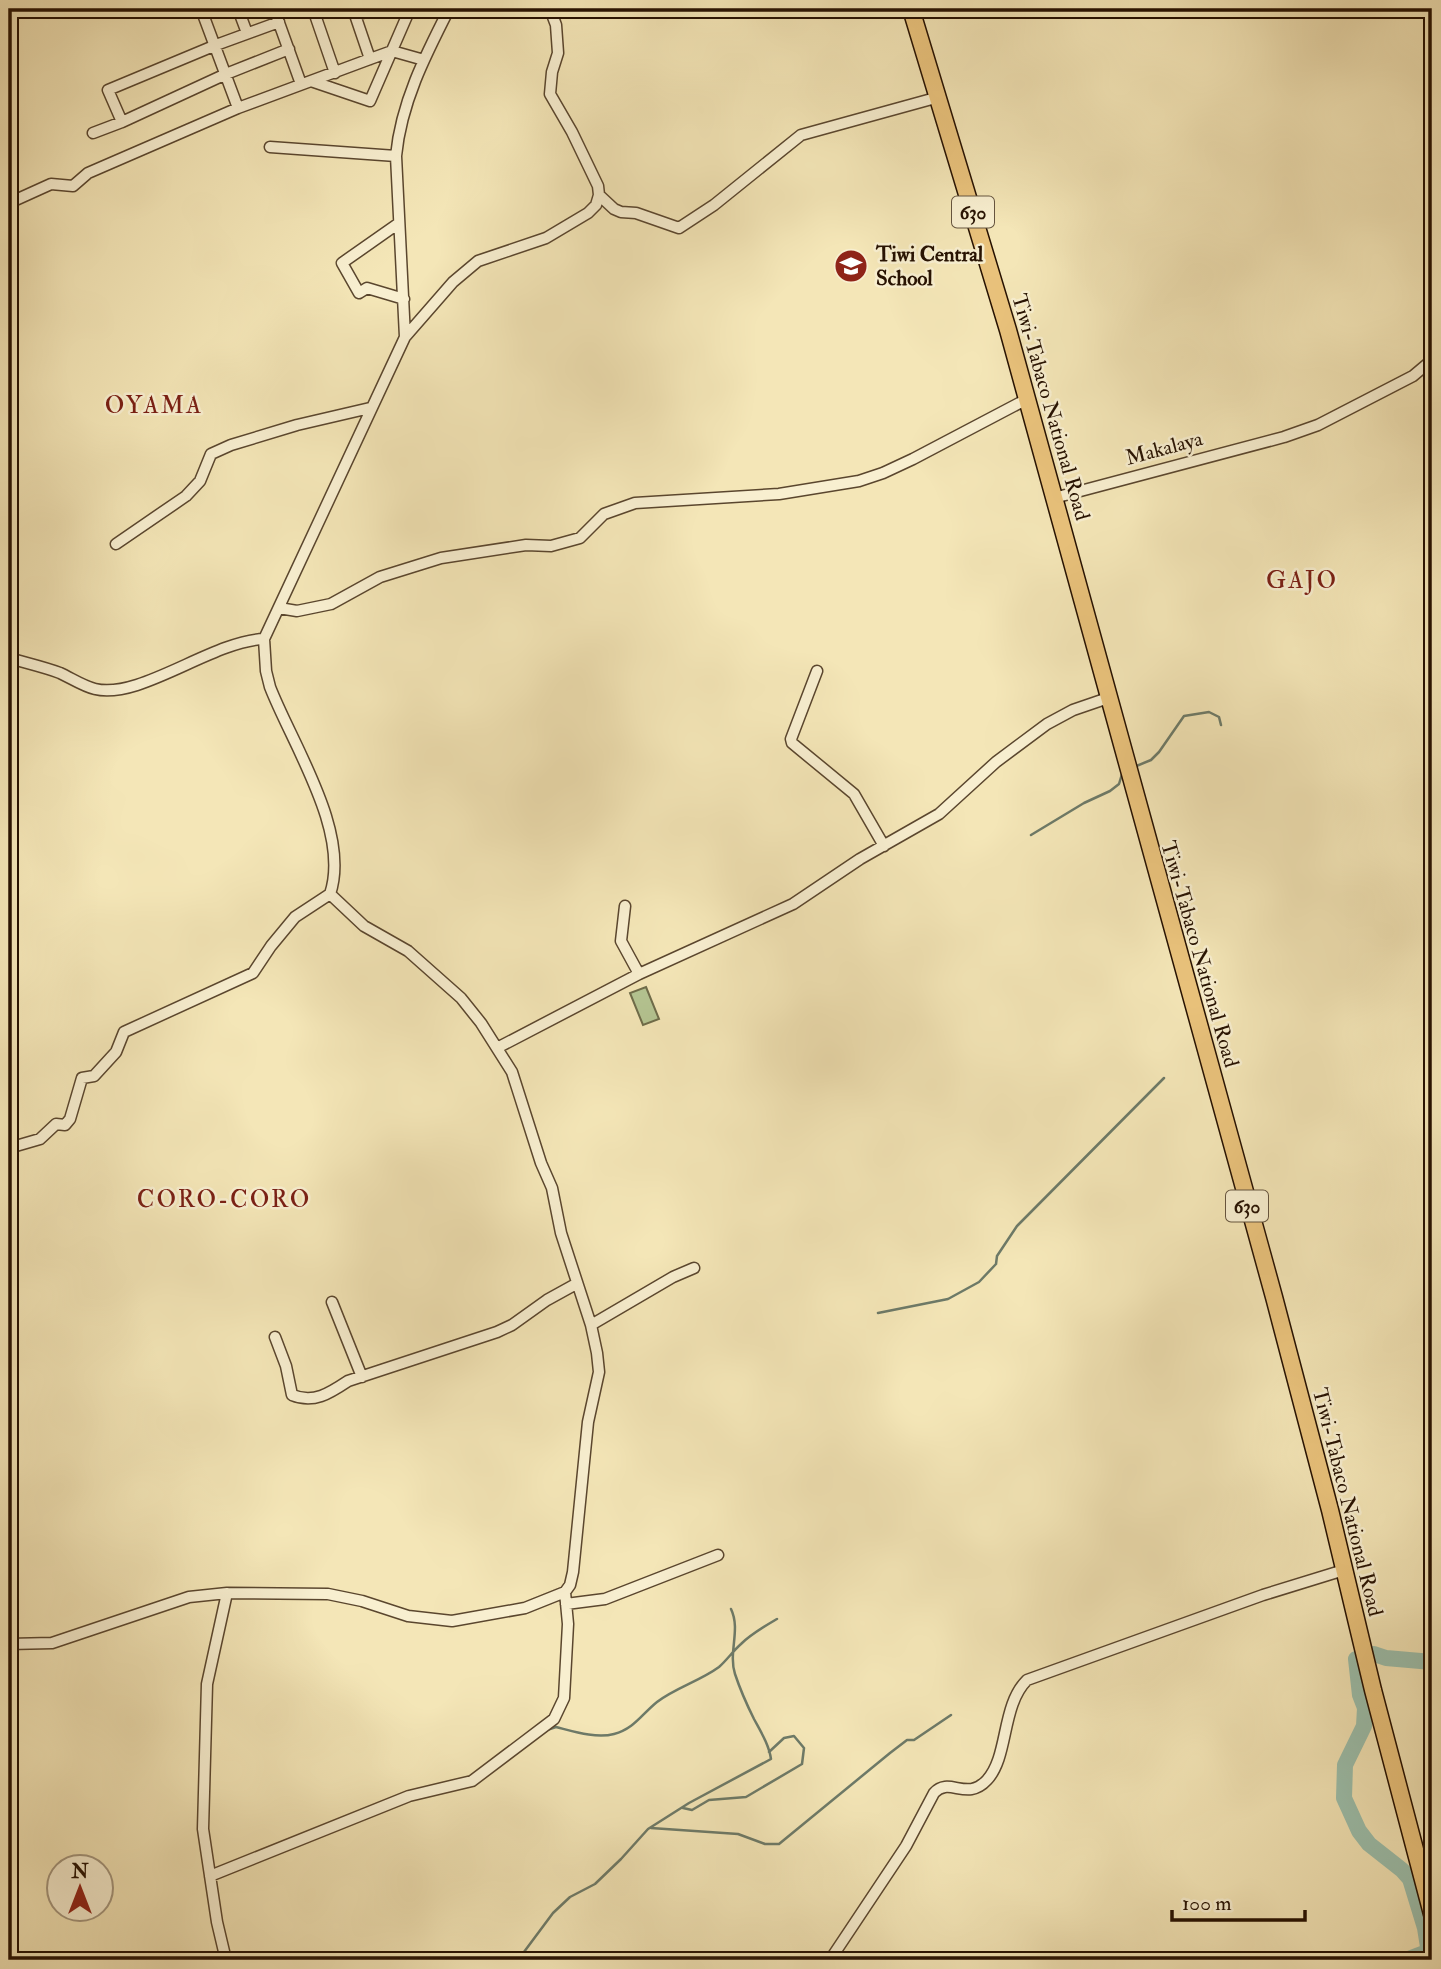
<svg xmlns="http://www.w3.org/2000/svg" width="1441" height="1969" font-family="'IM FELL Double Pica',serif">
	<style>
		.green { fill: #b5c693; stroke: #6e6c4a; stroke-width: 2 }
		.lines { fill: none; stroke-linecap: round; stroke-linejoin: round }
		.stream { stroke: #6d7a68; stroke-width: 2.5 }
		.river { stroke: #9cc0ad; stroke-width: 16 }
		.minor-casing { stroke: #5a462e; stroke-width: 13 }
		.primary-casing { stroke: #261101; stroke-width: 19 }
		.minor { stroke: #f8efd0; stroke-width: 10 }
		.primary { stroke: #eac37c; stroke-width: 16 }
		.labels { text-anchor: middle; stroke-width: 5; stroke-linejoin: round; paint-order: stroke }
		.shield { fill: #f8efd0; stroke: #65543f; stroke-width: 2 }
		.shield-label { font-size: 19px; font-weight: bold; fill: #261101 }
		.poi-label { font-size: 21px; font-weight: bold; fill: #261101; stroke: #f8efd0; text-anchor: start }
		.street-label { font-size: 21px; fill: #261101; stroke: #f8efd0 }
		.quarter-label { font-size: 24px; letter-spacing: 2px; fill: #7a1f14; stroke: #f8efd0 }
	</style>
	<rect width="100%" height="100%" fill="#f4e6b7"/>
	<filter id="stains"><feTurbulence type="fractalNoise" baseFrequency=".00286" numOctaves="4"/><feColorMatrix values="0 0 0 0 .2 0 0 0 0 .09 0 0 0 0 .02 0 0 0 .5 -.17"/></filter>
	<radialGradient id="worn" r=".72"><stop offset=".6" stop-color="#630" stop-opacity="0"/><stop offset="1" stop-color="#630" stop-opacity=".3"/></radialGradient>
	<path class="green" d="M646,987L659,1019L643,1025L630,993Z"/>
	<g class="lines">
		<path class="stream" d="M1134,767L1151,760L1159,752L1184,716L1209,712L1219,717L1221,725
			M1031,835L1084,803L1110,791L1119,784L1122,774
			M878,1313L948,1299L979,1282L996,1264L997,1256L1017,1226L1164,1078
			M547,1730L556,1727C572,1731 596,1739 614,1734C634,1729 642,1714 657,1702C675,1688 700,1681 719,1667C727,1660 733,1651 741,1644C751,1634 765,1626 777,1619
			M683,1808L692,1810L709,1800L746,1797L802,1764L804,1748L794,1736L784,1738L769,1752
			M651,1828L738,1834L765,1844H779L890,1753L907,1740H914L951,1715
			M518,1960L553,1913L570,1897L595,1884L621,1859L648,1829L689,1803L771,1759C769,1745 761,1732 754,1719C747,1705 740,1689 735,1674C728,1652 741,1630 731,1609"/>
		<path class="river" d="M1406,1960L1427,1952L1428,1947L1425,1928L1410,1879L1402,1870L1369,1844L1359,1831L1344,1798L1345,1765L1364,1726L1365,1708L1360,1695L1356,1659L1374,1654L1386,1658L1432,1662"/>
		<defs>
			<path id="minor" d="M201,9L238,108
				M238,9L247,33
				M274,9L301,84
				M313,9L335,73
				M353,9L370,59
				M354,14L390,9
				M311,81L370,101L410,9
				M122,122L108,90L216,45L279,22
				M93,133L122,122L226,74L289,49
				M270,147L396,156
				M599,195L614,209L621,212L636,213L679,228L714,205L801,135L939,97
				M9,203L51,184L73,186L88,173L238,108L370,59L392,51L424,60
				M399,223L342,263L359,293L367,288L404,299
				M405,337L396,156C401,103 425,56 449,9
				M1054,498L1284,437L1318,425L1413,376L1432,360
				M116,544L186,496L200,481L211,454L231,445L297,425L370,408
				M279,608L297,611L331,604L380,577L441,558L526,545L551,546L580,538L604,514L635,503L779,494L859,481L883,473L913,459L1027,399
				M9,658C26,663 44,667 60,673C71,678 83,686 95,689C140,700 212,641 264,639
				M817,671L791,739L792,743L854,794L884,846
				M625,906L621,941L639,974
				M497,1048L639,974L793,904L860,859L939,814L996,762L1047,724L1073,710L1108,698
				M9,1148L40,1139L56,1124L65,1125L70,1119L82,1078L94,1076L116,1052L124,1032L253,973L271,946L295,917L330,894
				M332,1302L362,1377
				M591,1325L673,1277L694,1268
				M275,1337L286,1366L292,1395C314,1404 330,1393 348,1381L497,1332L512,1325L547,1300L576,1284
				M566,1604L605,1599L718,1555
				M9,1644L52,1643L189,1597L227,1593L328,1594L362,1601L408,1616L452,1621L525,1608L565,1592
				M210,1876L409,1796L472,1781L554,1719L564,1698L568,1624L565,1592L570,1585L573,1572L588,1422L599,1372L597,1353L591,1325L561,1233L552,1188L541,1163L512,1072L481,1023L461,998L408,951L364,926L330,894C351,832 292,744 270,687L266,671L264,639L405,337L453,282L478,261L546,238L588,213L596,205L599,195L598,186L572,132L550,94L552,72L558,53L556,25L550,9
				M226,1960L217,1922L203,1829L207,1684L227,1593
				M830,1960L906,1846L934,1793C949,1776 967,1802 987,1780C1009,1756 1001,1706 1027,1680L1263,1595L1344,1570"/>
			<path id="primary" d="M911,9L1008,330L1274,1297L1330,1510L1373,1690L1432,1914"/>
		</defs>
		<use href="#minor" class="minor-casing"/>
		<use href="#primary" class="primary-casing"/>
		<use href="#minor" class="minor"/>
		<use href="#primary" class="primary"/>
	</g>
	<defs>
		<symbol id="school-disc" viewBox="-11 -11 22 22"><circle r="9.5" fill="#8f2418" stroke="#f8efd0"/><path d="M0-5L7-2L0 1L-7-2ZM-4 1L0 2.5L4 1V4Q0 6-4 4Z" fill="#fff"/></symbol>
	</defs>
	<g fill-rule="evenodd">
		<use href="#school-disc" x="832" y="247" width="38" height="38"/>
	</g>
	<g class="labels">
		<g class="shield">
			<rect x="952" y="196.5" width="42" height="31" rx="5"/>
			<rect x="1226" y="1190.5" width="42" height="31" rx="5"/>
		</g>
		<g class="shield-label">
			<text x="973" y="219">630</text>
			<text x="1247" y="1213">630</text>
		</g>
		<g class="poi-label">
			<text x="876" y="261">Tiwi Central<tspan x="876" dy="24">School</tspan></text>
		</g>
		<g class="street-label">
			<text transform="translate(1051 407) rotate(74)" y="7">Tiwi-Tabaco National Road</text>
			<text transform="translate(1164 448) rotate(-15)" y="7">Makalaya</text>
			<text transform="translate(1200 954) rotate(74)" y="7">Tiwi-Tabaco National Road</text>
			<text transform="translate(1348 1502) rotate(76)" y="7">Tiwi-Tabaco National Road</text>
		</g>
		<g class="quarter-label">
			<text x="154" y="413">OYAMA</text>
			<text x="1302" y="588">GAJO</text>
			<text x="224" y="1207">CORO-CORO</text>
		</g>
	</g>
	<rect width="1441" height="1969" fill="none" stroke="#f4e6b7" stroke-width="35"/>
	<rect x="10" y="10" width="1420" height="1948" fill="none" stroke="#261101" stroke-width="3.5"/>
	<rect x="18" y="18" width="1406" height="1934" fill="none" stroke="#261101" stroke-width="2"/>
	<g transform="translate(80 1888)"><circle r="33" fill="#f8efd0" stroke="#a4967d" stroke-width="2"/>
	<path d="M0-5L12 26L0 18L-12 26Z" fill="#8f2418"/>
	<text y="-10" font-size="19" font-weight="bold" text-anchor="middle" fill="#261101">N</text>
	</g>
	<path d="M1172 1910v10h133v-10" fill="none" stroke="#261101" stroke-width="3.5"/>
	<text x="1182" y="1910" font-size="21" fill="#261101" stroke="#f8efd0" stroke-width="5" paint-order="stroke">100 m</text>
	<rect width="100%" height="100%" filter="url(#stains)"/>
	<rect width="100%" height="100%" fill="url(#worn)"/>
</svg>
